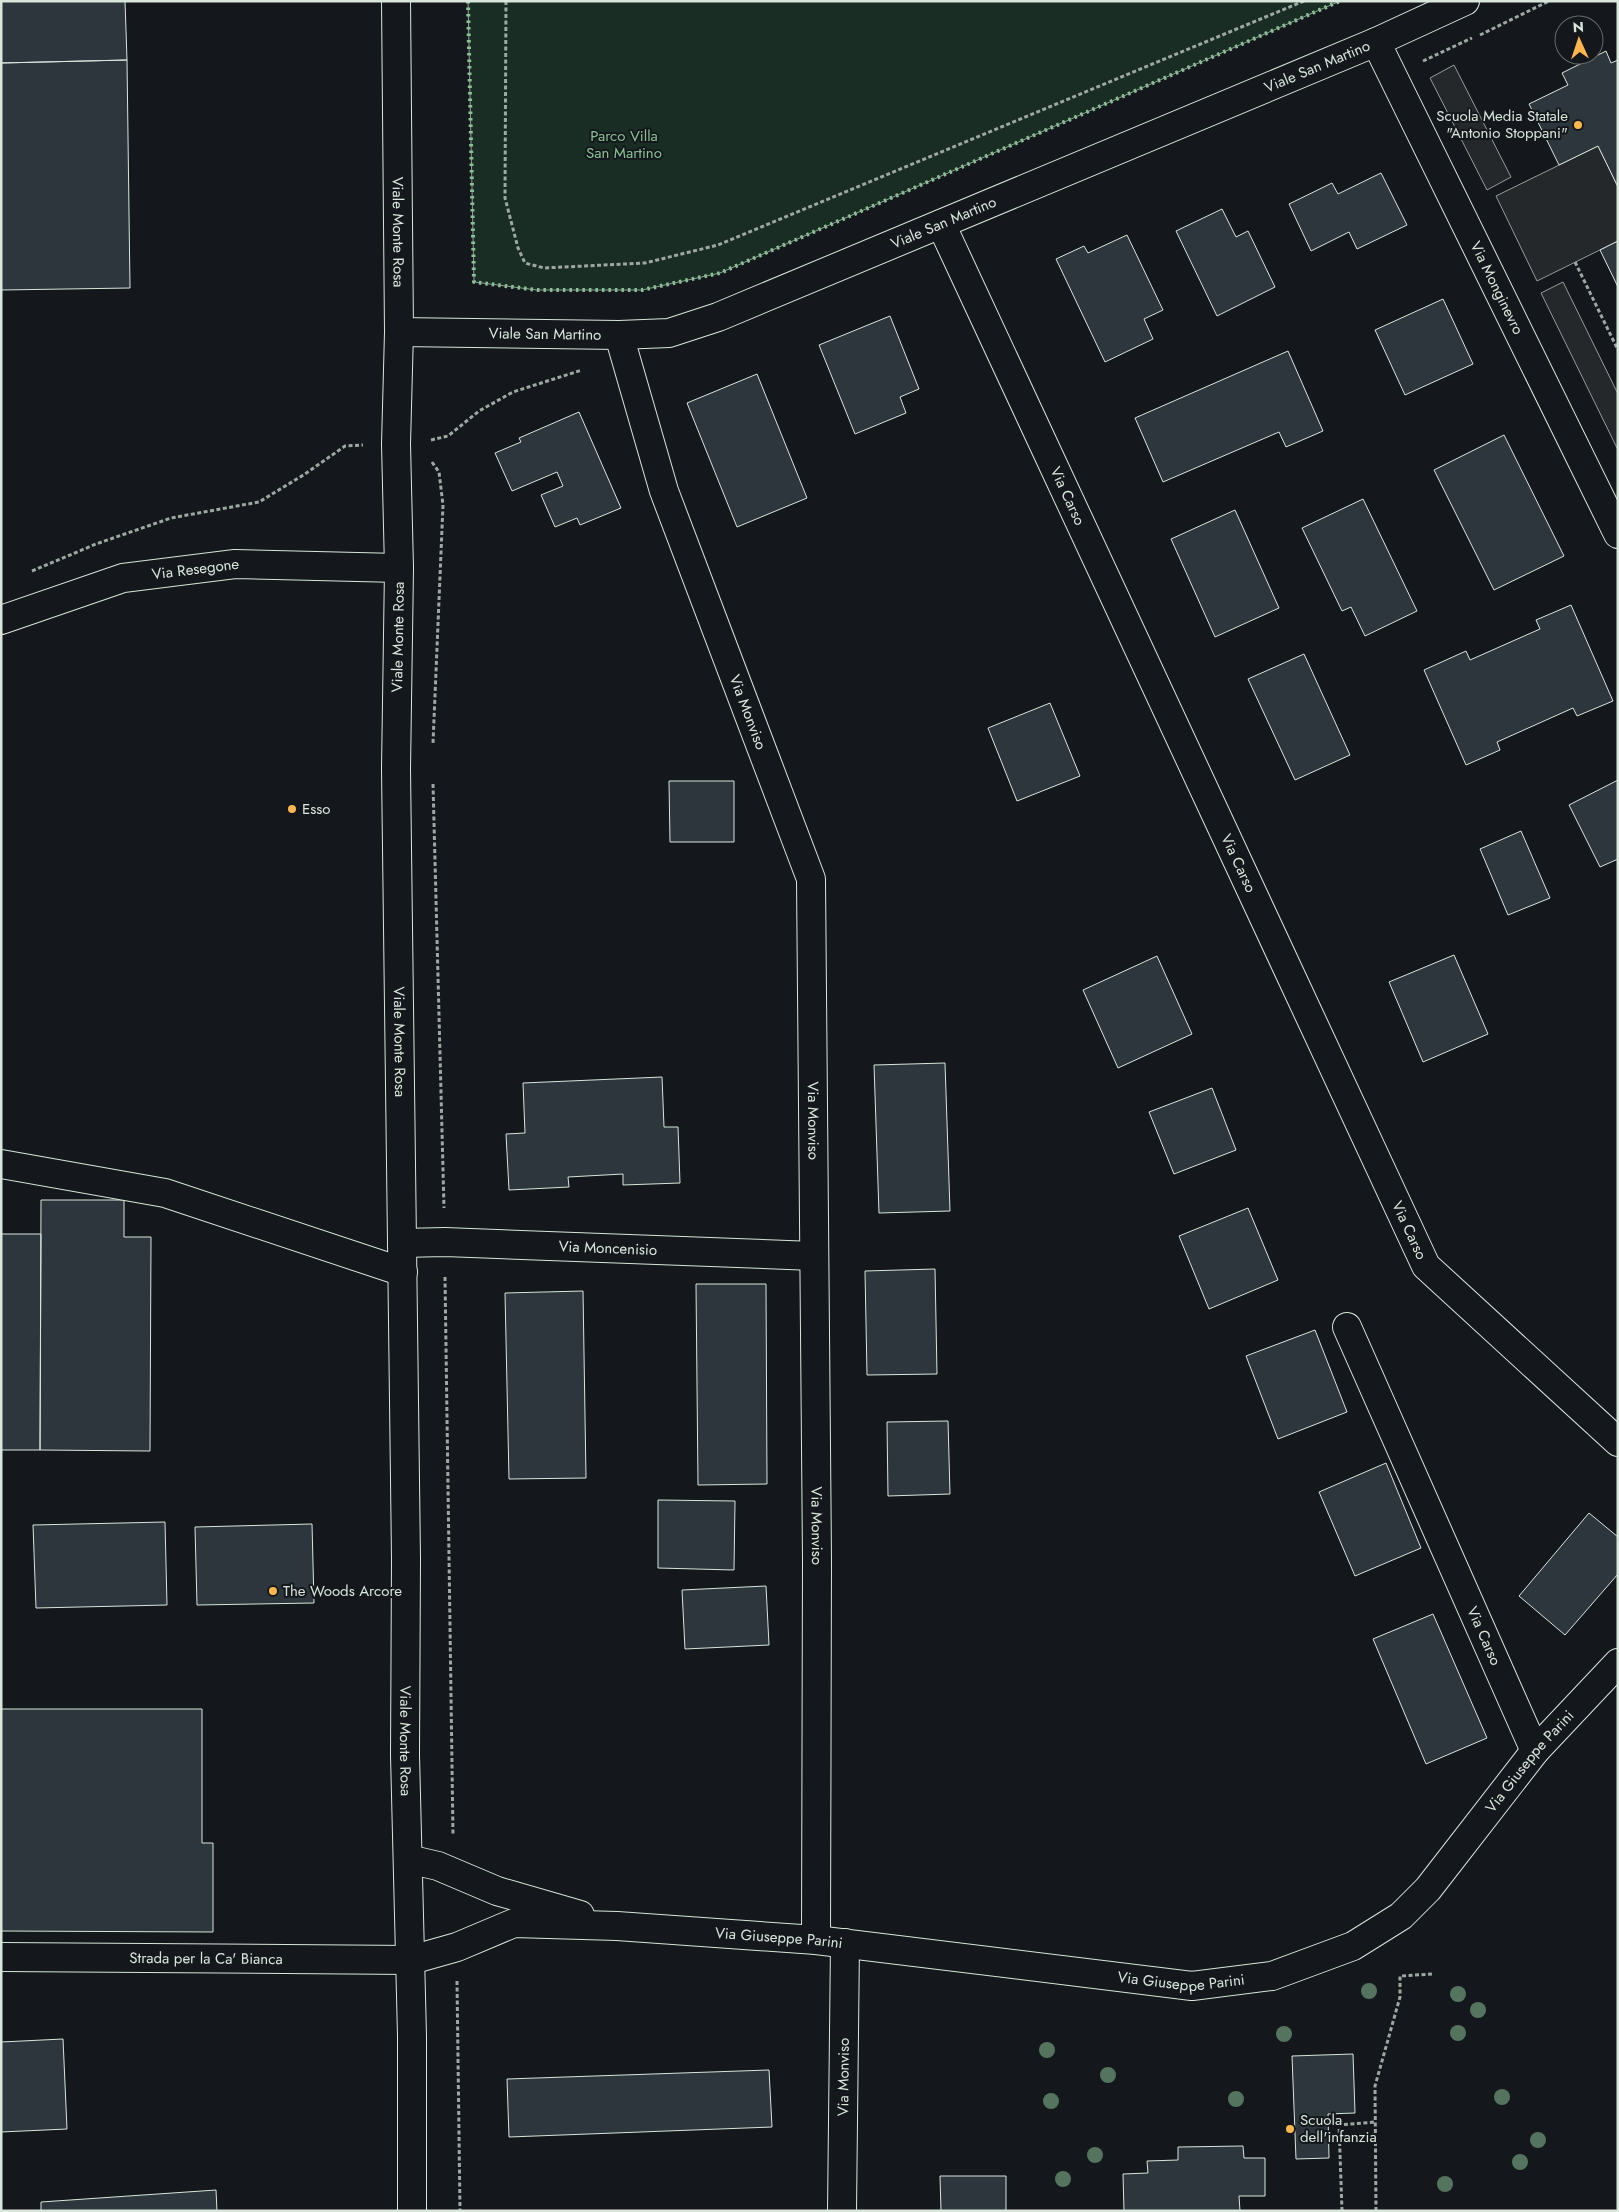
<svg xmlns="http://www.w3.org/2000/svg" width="1619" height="2212" font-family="Jost,sans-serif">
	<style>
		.green { fill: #1a2d24; stroke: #939e99 }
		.parking { fill: #24282b; stroke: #939e99 }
		.building { fill: #2c363c; stroke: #d8e6dc }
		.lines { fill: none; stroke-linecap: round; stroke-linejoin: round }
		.minor-casing { stroke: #d8e6dc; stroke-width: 30 }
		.major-casing { stroke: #d8e6dc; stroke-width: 30 }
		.path { stroke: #9da8a2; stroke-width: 3; stroke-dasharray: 4 2.5; stroke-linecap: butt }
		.minor { stroke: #14181c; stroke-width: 28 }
		.major { stroke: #14181c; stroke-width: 28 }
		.hedge { stroke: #8ac095; stroke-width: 4; stroke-dasharray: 2.5 4; stroke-linecap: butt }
		.tree { fill: #55745f }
		.poi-dot { fill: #ffb74d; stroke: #14181c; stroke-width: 2 }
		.labels { text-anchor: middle; stroke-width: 4; stroke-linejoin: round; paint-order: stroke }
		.street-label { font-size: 15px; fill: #d8e6dc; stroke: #14181c }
		.poi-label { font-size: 15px; fill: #d8e6dc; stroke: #14181c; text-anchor: start }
		.park-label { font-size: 15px; fill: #8ac095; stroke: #14181c }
	</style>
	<rect width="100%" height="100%" fill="#14181c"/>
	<path class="green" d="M468,1H1340L720,273L642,290H537L474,282Z"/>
	<path class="parking" d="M1454,65L1511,177L1487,190L1430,78Z
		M1598,146L1618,187V241L1537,281L1496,196Z
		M1563,282L1618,394V450L1541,293Z"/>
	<path class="building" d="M1,1H125L127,60L1,63Z
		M1606,51L1611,63L1618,60V187L1598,146L1559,165L1529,104L1568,85L1562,73Z
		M127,60L130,288L1,290V63Z
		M1381,173L1407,225L1357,249L1349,232L1311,251L1289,204L1332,183L1338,194Z
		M1222,209L1236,237L1248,231L1275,287L1217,316L1176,231Z
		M1127,235L1163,310L1144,319L1153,339L1105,362L1056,259L1084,246L1088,253Z
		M1618,241V287L1600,250Z
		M1443,299L1473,364L1405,395L1375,330Z
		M890,316L919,389L900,397L906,413L855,434L819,345Z
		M1288,351L1323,431L1286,447L1279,432L1163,482L1135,418Z
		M757,374L807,498L737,527L687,403Z
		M579,412L621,508L580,525L577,518L555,527L541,495L563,486L557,472L512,491L495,453L521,442L519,438Z
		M1504,435L1564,556L1494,590L1434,470Z
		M1363,499L1417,611L1365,636L1351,607L1342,611L1302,528Z
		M1235,510L1279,608L1215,637L1171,539Z
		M1571,605L1613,701L1577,716L1573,708L1497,742L1500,750L1466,765L1424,670L1466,651L1470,660L1540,629L1536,620Z
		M1304,654L1350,755L1295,780L1248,679Z
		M1050,703L1080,776L1017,801L988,728Z
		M1618,780V859L1600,867L1569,805Z
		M669,781H734V842H670Z
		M1521,831L1550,898L1508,915L1480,849Z
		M1454,955L1488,1034L1423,1062L1389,982Z
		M1157,956L1192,1034L1118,1068L1083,990Z
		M945,1063L950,1211L879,1213L874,1065Z
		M662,1077L664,1127H678L680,1183L623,1185V1174L568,1177L569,1187L509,1190L506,1134L525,1133L523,1083Z
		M1212,1088L1236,1150L1174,1174L1149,1112Z
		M41,1200H124V1237H151L150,1451L40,1450Z
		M1248,1208L1278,1280L1209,1309L1179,1236Z
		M1,1234H41L40,1450H1Z
		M935,1269L937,1374L867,1375L865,1271Z
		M696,1284H766L767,1484L698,1485Z
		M583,1291L586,1478L509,1479L505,1293Z
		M1315,1330L1347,1412L1278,1439L1246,1356Z
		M948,1421L950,1494L888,1496L887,1422Z
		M1386,1463L1421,1548L1355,1576L1319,1492Z
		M658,1500L735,1501L734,1570L658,1568Z
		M1589,1513L1618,1537V1574L1565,1635L1519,1596Z
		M165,1522L167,1605L36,1608L33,1525Z
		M312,1524L314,1603L197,1605L195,1527Z
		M766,1586L769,1645L685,1649L682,1590Z
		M1433,1614L1487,1738L1426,1764L1373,1639Z
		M1,1709H202V1843H213V1932L1,1931Z
		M63,2039L67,2129L1,2132V2042Z
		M1353,2054L1355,2113L1328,2114L1329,2158L1296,2159L1292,2056Z
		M769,2070L772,2127L509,2137L507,2079Z
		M1243,2146L1244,2158H1265V2196H1239L1240,2211H1124L1123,2174L1148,2173L1147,2161L1178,2160V2147Z
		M940,2176H1006V2211H941Z
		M216,2190L217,2211H41V2202Z"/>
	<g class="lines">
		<defs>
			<g id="minor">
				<path id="s1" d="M1376,42L1618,534"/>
				<path id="s2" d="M941,224L1426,1266L1618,1442"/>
				<path id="s3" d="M399,332L619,335L669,333L718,317L1376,42L1465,1"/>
				<path id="s4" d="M619,335L664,491L811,879L817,1560L816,1940"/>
				<path id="s5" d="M1,620L123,578L235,564L399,568"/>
				<path d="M1,1164L165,1193L403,1272"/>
				<path id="s6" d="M402,1243L445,1242L814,1256"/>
				<path id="s7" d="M1347,1327L1535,1751"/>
				<path d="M408,1859L438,1866L497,1891L580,1915"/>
				<path id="s8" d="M1,1957L411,1960L457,1947L514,1923L617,1926L816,1940L1192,1986L1272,1976L1353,1946L1401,1916L1428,1889L1535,1751L1618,1663"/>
				<path id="s9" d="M842,2211L845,1943"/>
			</g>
			<g id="major">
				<path id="s10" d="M396,1L399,332L396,444L399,568L396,769L406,1559L405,1755L412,2036V2211"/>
			</g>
		</defs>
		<use href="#minor" class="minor-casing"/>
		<use href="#major" class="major-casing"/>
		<path class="path" d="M506,1L505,198L518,248L525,263L544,268L645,263L718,245L1304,1
			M1480,35L1549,1
			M1423,61L1472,38
			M1575,262L1618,350
			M431,440L448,436L479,411L513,392L582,370
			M432,462L439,472L443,505L433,743
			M32,571L96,544L171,518L259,502L305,474L345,446L363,445
			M433,784L444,1208
			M445,1277L453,1835
			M457,1981L460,2211
			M1342,2211L1339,2125L1375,2122
			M1376,2211L1375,2086L1400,1997V1976L1433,1974"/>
		<use href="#minor" class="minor"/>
		<use href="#major" class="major"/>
		<path class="hedge" d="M468,1L474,282L537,290H642L720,273L1340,1"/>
	</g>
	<g class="tree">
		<circle cx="1369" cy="1991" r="8"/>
		<circle cx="1458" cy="1994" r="8"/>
		<circle cx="1478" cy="2010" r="8"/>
		<circle cx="1458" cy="2033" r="8"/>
		<circle cx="1284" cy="2034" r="8"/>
		<circle cx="1047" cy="2050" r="8"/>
		<circle cx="1108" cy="2075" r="8"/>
		<circle cx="1502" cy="2097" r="8"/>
		<circle cx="1236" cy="2099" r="8"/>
		<circle cx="1051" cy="2101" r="8"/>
		<circle cx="1538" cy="2140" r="8"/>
		<circle cx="1095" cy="2155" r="8"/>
		<circle cx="1520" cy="2162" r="8"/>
		<circle cx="1063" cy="2179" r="8"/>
		<circle cx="1445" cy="2184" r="8"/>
	</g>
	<g class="poi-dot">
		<circle cx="1578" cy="125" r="5"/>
		<circle cx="292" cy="809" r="5"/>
		<circle cx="273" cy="1591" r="5"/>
		<circle cx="1290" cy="2129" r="5"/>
	</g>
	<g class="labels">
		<g class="street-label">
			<text dy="5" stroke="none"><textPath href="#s3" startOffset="971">Viale San Martino</textPath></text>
			<text dy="5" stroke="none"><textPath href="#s3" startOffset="566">Viale San Martino</textPath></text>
			<text dy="5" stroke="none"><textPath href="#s10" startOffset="231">Viale Monte Rosa</textPath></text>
			<text dy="5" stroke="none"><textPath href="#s1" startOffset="274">Via Monginevro</textPath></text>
			<text dy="5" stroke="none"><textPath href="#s3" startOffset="146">Viale San Martino</textPath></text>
			<text dy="5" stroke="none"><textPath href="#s2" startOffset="300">Via Carso</textPath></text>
			<text dy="5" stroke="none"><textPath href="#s5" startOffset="202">Via Resegone</textPath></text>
			<text transform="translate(398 637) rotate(-89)" y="5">Viale Monte Rosa</text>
			<text dy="5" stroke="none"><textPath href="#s4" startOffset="399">Via Monviso</textPath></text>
			<text dy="5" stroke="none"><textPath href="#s2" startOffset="705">Via Carso</textPath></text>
			<text dy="5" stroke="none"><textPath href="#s10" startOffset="1041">Viale Monte Rosa</textPath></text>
			<text dy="5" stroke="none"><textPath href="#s4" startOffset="819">Via Monviso</textPath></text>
			<text dy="5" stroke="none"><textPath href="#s2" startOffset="1110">Via Carso</textPath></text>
			<text dy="5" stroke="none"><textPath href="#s6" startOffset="206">Via Moncenisio</textPath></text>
			<text dy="5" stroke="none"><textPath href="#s4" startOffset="1224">Via Monviso</textPath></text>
			<text dy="5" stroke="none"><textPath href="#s7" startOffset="338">Via Carso</textPath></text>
			<text dy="5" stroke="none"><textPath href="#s10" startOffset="1740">Viale Monte Rosa</textPath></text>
			<text dy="5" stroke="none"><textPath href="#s8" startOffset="1626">Via Giuseppe Parini</textPath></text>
			<text dy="5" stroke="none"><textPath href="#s8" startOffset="785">Via Giuseppe Parini</textPath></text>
			<text dy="5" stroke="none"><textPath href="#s8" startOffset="205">Strada per la Ca' Bianca</textPath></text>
			<text dy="5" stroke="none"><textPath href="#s8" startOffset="1190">Via Giuseppe Parini</textPath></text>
			<text dy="5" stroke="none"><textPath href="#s9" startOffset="134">Via Monviso</textPath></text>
		</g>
		<g class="poi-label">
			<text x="1568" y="121" text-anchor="end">Scuola Media Statale<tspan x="1568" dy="17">"Antonio Stoppani"</tspan></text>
			<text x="302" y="814">Esso</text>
			<text x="283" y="1596">The Woods Arcore</text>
			<text x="1300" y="2125">Scuola<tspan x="1300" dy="17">dell'infanzia</tspan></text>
		</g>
		<g class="park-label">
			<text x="624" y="141">Parco Villa<tspan x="624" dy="17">San Martino</tspan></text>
		</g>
	</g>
	<rect width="1619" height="2212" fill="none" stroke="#d8e6dc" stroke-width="5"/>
	<g transform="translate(1579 40) rotate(357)"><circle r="24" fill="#14181c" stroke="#626a69"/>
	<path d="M0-4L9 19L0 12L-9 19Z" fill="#ffb74d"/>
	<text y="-8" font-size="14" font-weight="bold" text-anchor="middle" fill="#d8e6dc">N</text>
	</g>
</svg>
